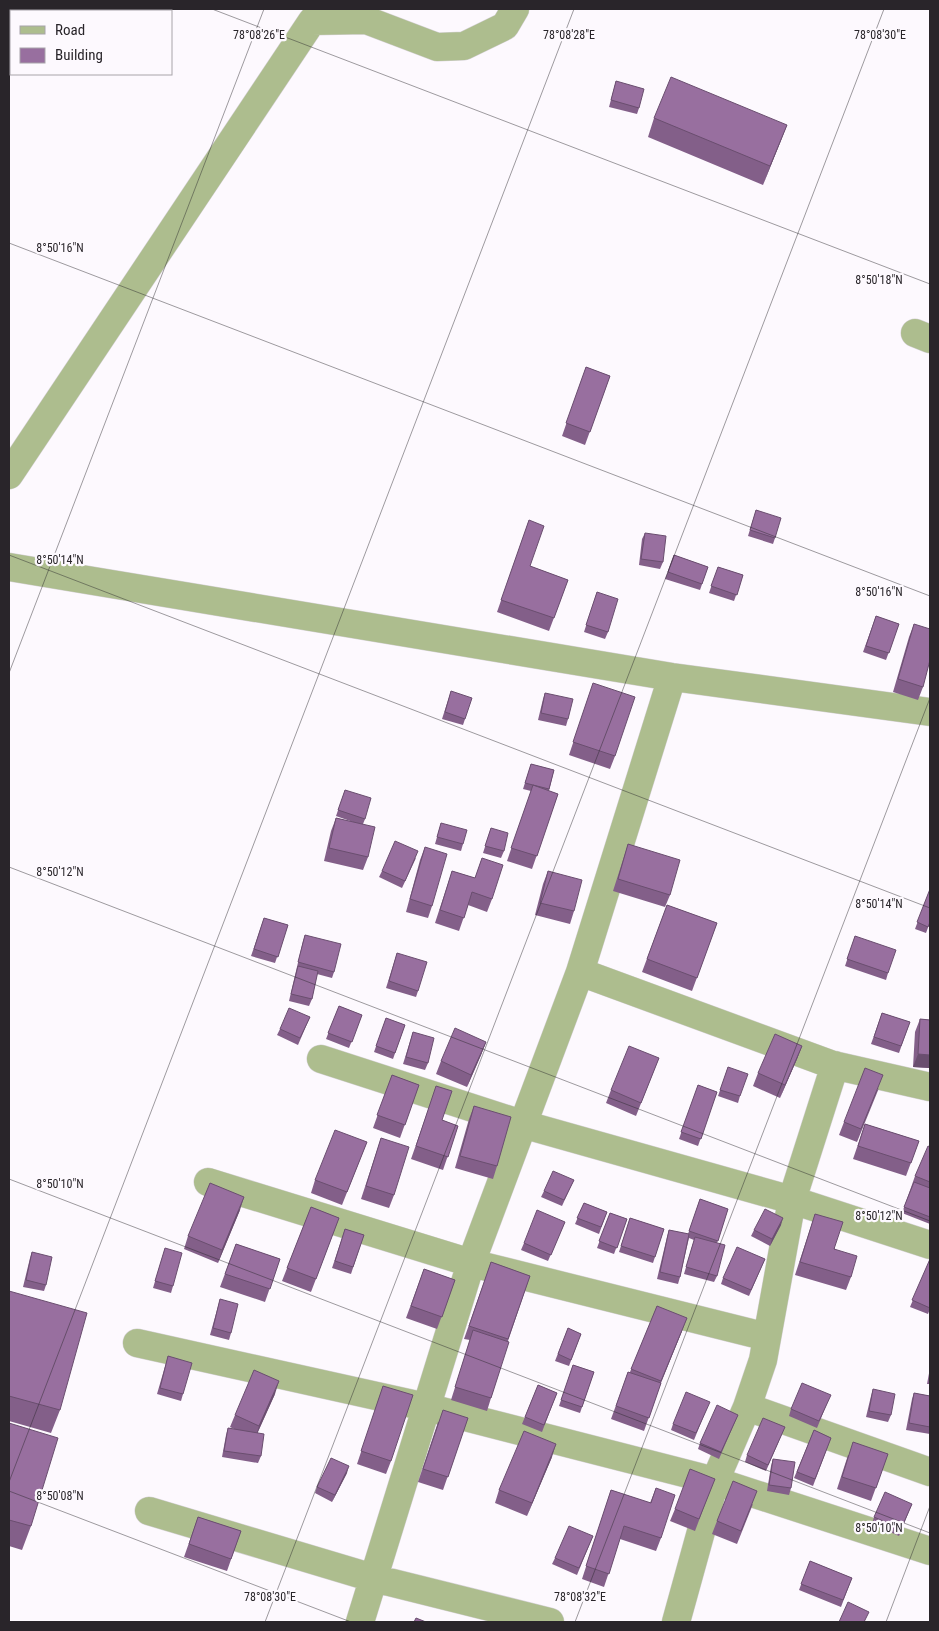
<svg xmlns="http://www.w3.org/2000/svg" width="939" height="1631" font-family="'Roboto Condensed',sans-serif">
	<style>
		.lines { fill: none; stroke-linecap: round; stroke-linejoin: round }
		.minor-casing { stroke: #d7d3d8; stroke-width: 29 }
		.minor { stroke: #adbd8e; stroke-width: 28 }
		.wall { fill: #835f89 }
		.shaded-wall { fill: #6a4e6f }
		.building { fill: #986f9f; stroke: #6a4e6f }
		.ticks { fill: none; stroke: #29252a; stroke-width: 1; stroke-opacity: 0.45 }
		.ticks-label { font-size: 12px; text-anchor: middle; fill: #29252a; stroke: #fdf9fe; stroke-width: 4.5; stroke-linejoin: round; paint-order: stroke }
	</style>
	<rect width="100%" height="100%" fill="#fdf9fe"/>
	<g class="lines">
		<defs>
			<path id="minor" d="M915,333L930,339
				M9,475L312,21L366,20L437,47L464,46L505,26L515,9
				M9,567L672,677L930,712
				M580,972L833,1065L930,1087
				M321,1059L522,1124L792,1200L930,1245
				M208,1182L471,1263L767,1337
				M137,1343L426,1407L715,1481L930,1551
				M747,1407L930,1472
				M149,1511L373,1578L550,1622
				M360,1622L471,1263L580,972L672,677
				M676,1622L715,1481L747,1407L763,1360L792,1200L835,1065"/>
		</defs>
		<use href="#minor" class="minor-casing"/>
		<use href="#minor" class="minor"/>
	</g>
	<path class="wall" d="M616,81L639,108L637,114L609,107Z
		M654,118L787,125L763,185L648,137Z
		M586,367L610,376L585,445L562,436Z
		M756,510L775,538L773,544L748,536Z
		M529,520L530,566L568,580L549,631L497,612Z
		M645,533L663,562L660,569L639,565L642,539Z
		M674,555L708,567L700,590L665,579Z
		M718,567L743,575L734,601L709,593Z
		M597,592L608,632L605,639L584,632Z
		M876,616L899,624L886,660L863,652Z
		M914,624L923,687L918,700L893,692L909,637Z
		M451,691L465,719L463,725L442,719Z
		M545,693L568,719L566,726L538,720L543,699Z
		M589,695L615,756L610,769L569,755Z
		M531,764L554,770L549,791L558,794L532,869L507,861L531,791L523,789Z
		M345,790L365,819L363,824L368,857L363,870L324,861L331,831L336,818L353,822L336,816Z
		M441,823L463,844L461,851L435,844Z
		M491,828L504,851L501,858L483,853Z
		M628,844L670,895L665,907L613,891Z
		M425,847L432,906L428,918L406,912L420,860Z
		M416,858L402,888L379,877L382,871Z
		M482,858L492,899L487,912L468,905L459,931L435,923L452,871L475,878Z
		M548,871L574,911L570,924L535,915L543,884Z
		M930,889V922L926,933L915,929Z
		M667,905L717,923L692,991L642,972Z
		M264,918L288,925L275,963L251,956Z
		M305,935L334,972L332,978L317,974L312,999L309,1006L289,1001L303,941Z
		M855,936L888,973L886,980L845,966Z
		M397,953L418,991L416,997L386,988Z
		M339,1006L362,1015L349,1048L326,1039Z
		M882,1013L910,1022L899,1053L871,1044Z
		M310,1017L298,1045L277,1035L280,1029Z
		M386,1018L405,1025L393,1059L374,1052Z
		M920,1019L930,1020V1068L913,1067L915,1032Z
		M413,1032L428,1063L425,1070L403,1064Z
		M486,1042L481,1055L467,1087L436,1074L441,1061Z
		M802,1046L797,1059L780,1098L753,1086L758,1073Z
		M659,1058L636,1116L606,1103L611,1090Z
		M728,1067L740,1096L738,1103L718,1096Z
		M392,1075L419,1085L400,1138L373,1128Z
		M698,1085L717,1092L698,1146L679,1139Z
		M879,1088L857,1142L839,1135L844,1122Z
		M432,1099L442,1120L458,1126L443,1170L411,1159Z
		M474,1106L497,1166L493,1179L455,1168L469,1119Z
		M865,1124L919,1141L906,1176L853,1159Z
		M381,1138L394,1195L389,1208L361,1199Z
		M367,1142L342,1205L311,1193L315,1180Z
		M930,1147V1224L902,1213L915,1176Z
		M574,1180L562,1206L541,1197L544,1191Z
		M700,1199L728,1209L717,1243V1276L714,1282L684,1274L694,1240L689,1238L680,1277L678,1284L657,1279L667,1237L669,1230L688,1234Z
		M584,1203L607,1212L599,1234L575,1224Z
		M311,1207L339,1218L311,1292L282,1281Z
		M240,1210L218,1263L184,1249L188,1236Z
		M610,1213L627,1219L614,1254L597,1248Z
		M815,1214L851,1277L846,1290L795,1275Z
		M630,1218L664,1229L653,1263L619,1252Z
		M565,1222L548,1261L521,1250L524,1243Z
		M781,1225L770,1246L751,1236L754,1230Z
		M345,1229L364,1235L351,1274L332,1268Z
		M236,1244L280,1259L265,1302L220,1287Z
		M165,1248L173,1286L171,1293L153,1288Z
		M32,1252L46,1285L44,1291L23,1287L30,1258Z
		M765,1259L749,1296L721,1284L723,1278Z
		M930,1259V1309L928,1314L910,1307Z
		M491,1262L530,1276L508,1341L491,1398L487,1411L451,1400L470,1340L464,1339Z
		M424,1269L455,1280L437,1329L406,1318Z
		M9,1291L60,1410L51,1433L9,1421Z
		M220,1299L231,1333L229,1340L210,1335Z
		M657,1306L682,1331L661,1383L644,1431L611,1419L628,1372H630Z
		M568,1328L581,1334L569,1366L555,1361Z
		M168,1356L183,1394L181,1401L157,1394Z
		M573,1365L594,1372L580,1413L559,1406Z
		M930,1368V1384H927Z
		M538,1385L557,1393L542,1432L522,1424Z
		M383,1386L391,1461L386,1474L357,1464Z
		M873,1389L891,1415L888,1422L866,1417L871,1396Z
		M914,1393L930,1396V1434L906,1430L912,1399Z
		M275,1394L258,1432L261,1456L258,1463L222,1457L226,1435L228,1428L234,1429L230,1427L235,1415Z
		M828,1401L817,1428L789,1416L791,1409Z
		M707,1408L694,1440L671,1430L673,1424Z
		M738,1415L719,1459L698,1449L700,1443Z
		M468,1418L443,1490L418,1482L438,1422Z
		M9,1423L31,1526L22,1550L9,1546Z
		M814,1430L831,1438L813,1486L794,1478Z
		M782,1434L766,1471L745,1462L747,1455Z
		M888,1454L871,1501L837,1489L848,1455Z
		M552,1457L527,1516L495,1503L499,1490Z
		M773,1459L791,1488L789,1495L767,1491L771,1466Z
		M347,1473L332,1502L315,1493L317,1487Z
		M656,1488L661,1538L656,1551L620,1539L604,1587L582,1579L611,1490L650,1503Z
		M710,1491L695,1531L670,1521L675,1509Z
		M753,1504L737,1544L712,1534L717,1521Z
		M912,1504L899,1536L872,1524L874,1517Z
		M198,1517L241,1531L227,1571L184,1557Z
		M593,1536L577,1575L552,1564L555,1558Z
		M810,1561L852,1578L841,1607L799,1590Z"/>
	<path class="shaded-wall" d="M787,125L780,143L763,185L770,166Z
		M486,1042L481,1055L467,1087L471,1075Z
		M802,1046L797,1059L780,1098L785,1085Z
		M918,1054L930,1055V1068L913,1067Z
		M244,1197L240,1210L218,1263L222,1250Z
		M783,1218L781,1225L770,1246L772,1239Z
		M687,1318L682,1331L656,1394L661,1381Z
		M279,1381L275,1394L255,1438L259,1426Z
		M556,1444L552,1457L527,1516L532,1503Z
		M349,1466L347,1473L332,1502L335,1495Z"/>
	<path class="building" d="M671,77L787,125L770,166L654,118Z
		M616,81L644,89L639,108L611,100Z
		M586,367L610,376L590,432L566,423Z
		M756,510L781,518L775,538L750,530Z
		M529,520L544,526L530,566L568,580L554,618L501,600Z
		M645,533L666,536L663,562L641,559Z
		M674,555L708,567L702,584L668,572Z
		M718,567L743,575L737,595L711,586Z
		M597,592L618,599L608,632L586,625Z
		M876,616L899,624L889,653L866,646Z
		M914,624L930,629V660L923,687L898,679Z
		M593,683L635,697L615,756L573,742Z
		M451,691L472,698L465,719L445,712Z
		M545,693L573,699L568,719L541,713Z
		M531,764L554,770L549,789L525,783Z
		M533,785L558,794L537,856L511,848Z
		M345,790L371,798L365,819L338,810Z
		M336,818L375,827L368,857L329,848Z
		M441,823L467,830L463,844L437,837Z
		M491,828L508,833L504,851L485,846Z
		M395,841L418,851L405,881L382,871Z
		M628,844L680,860L670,895L618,879Z
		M425,847L447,854L432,906L410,899Z
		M482,858L503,865L492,899L472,892L464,918L440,910L452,871L475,878Z
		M548,871L582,880L574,911L540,903Z
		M930,889V922L928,927L917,922Z
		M667,905L717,923L697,978L647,959Z
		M264,918L288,925L278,957L254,949Z
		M305,935L341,944L334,972L298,962Z
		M855,936L896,950L888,973L847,959Z
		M397,953L427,962L418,991L389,981Z
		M298,966L318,971L312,999L291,994Z
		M339,1006L362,1015L352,1042L328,1033Z
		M289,1008L310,1017L300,1038L280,1029Z
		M882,1013L910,1022L901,1046L874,1037Z
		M386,1018L405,1025L395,1053L376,1046Z
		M920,1019L930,1020V1055L918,1054Z
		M455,1028L486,1042L471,1075L441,1061Z
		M413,1032L434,1038L428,1063L406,1057Z
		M775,1034L802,1046L785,1085L758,1073Z
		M629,1046L659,1058L641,1103L611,1090Z
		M728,1067L748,1074L740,1096L720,1090Z
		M865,1068L883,1075L861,1129L844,1122Z
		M392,1075L419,1085L405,1125L377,1115Z
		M698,1085L717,1092L701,1139L681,1132Z
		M436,1086L452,1091L442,1120L458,1126L448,1157L416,1146Z
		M474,1106L511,1117L497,1166L460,1156Z
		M865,1124L919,1141L911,1163L858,1146Z
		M335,1130L367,1142L347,1192L315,1180Z
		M381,1138L409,1147L394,1195L366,1186Z
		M928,1146L930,1147V1182L915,1176Z
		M553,1171L574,1180L564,1200L544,1191Z
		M914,1182L930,1188V1217L904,1207Z
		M210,1183L244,1197L222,1250L188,1236Z
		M700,1199L728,1209L718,1241L689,1231Z
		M584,1203L607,1212L601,1227L577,1218Z
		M311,1207L339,1218L316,1279L287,1268Z
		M765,1209L783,1218L772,1239L754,1230Z
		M537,1210L565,1222L551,1255L524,1243Z
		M610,1213L627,1219L617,1248L599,1241Z
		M815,1214L843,1222L834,1249L857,1256L851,1277L800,1262Z
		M630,1218L664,1229L655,1257L621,1246Z
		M345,1229L364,1235L353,1267L335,1261Z
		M669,1230L689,1234L680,1277L660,1272Z
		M695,1237L725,1245L717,1276L686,1267Z
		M236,1244L280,1259L270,1289L225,1274Z
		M737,1247L765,1259L751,1290L723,1278Z
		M165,1248L182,1253L173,1286L155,1281Z
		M32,1252L52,1257L46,1285L26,1280Z
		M930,1259V1308L912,1300Z
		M491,1262L530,1276L508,1339L469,1326Z
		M424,1269L455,1280L442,1317L411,1306Z
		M9,1291L87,1313L60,1410L9,1396Z
		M220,1299L238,1304L231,1333L213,1328Z
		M657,1306L687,1318L661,1381L631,1369Z
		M568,1328L581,1334L571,1360L558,1354Z
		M473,1330L509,1342L491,1398L455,1387Z
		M168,1356L192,1363L183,1394L160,1388Z
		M573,1365L594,1372L582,1407L561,1400Z
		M254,1370L279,1381L259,1426L235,1415Z
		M628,1372L661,1383L649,1418L616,1406Z
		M802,1383L831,1395L819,1421L791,1409Z
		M538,1385L557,1393L544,1425L525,1417Z
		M383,1386L413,1395L391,1461L361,1451Z
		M873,1389L895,1394L891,1415L869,1411Z
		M686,1392L710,1402L696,1433L673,1424Z
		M914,1393L930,1396V1427L909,1423Z
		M717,1405L738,1415L721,1452L700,1443Z
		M443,1410L468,1418L448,1477L423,1469Z
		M763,1418L785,1427L768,1465L747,1455Z
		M9,1423L58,1438L31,1526L9,1520Z
		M228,1428L264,1434L261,1456L224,1451Z
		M814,1430L831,1438L815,1479L797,1472Z
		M524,1431L556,1444L532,1503L499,1490Z
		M853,1442L888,1454L876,1488L842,1477Z
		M331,1458L349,1466L335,1495L317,1487Z
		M773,1459L795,1462L791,1488L769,1485Z
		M690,1469L715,1479L699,1519L675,1509Z
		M733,1481L757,1491L741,1531L717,1521Z
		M656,1488L675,1495L661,1538L624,1526L609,1574L586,1566L611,1490L651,1503Z
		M885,1492L912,1504L901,1529L874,1517Z
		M198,1517L241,1531L231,1559L189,1544Z
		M569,1526L593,1536L579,1568L555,1558Z
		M810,1561L852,1578L843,1600L801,1584Z
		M848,1602L869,1612L864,1622H839Z
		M416,1618L426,1622H414Z"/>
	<path class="ticks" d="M212,9L930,284M9,243L930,596M9,555L930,908M9,673L264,9M9,867L930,1221M9,1179L930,1533M9,1482L574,9M9,1491L351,1622M265,1622L884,9M575,1622L930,698M886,1622L930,1506"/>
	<g class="ticks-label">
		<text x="259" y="39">78°08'26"E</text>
		<text x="569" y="39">78°08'28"E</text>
		<text x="880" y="39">78°08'30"E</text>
		<text x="60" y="252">8°50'16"N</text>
		<text x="879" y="284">8°50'18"N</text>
		<text x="60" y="564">8°50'14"N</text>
		<text x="879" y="596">8°50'16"N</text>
		<text x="60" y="876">8°50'12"N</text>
		<text x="879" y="908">8°50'14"N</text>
		<text x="60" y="1188">8°50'10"N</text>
		<text x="879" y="1220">8°50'12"N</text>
		<text x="60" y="1500">8°50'08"N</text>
		<text x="879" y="1532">8°50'10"N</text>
		<text x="270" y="1601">78°08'30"E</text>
		<text x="580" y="1601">78°08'32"E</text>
	</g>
	<rect width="939" height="1631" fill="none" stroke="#29252a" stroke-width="20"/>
	<rect x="10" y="10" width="162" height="65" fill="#fdf9fe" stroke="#a8a4a9"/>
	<rect x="20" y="26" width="25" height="8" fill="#adbd8e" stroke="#a8a4a9"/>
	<text x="55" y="35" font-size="15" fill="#29252a">Road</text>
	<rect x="20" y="48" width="25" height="15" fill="#986f9f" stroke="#a8a4a9"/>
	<text x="55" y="60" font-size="15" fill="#29252a">Building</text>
</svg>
